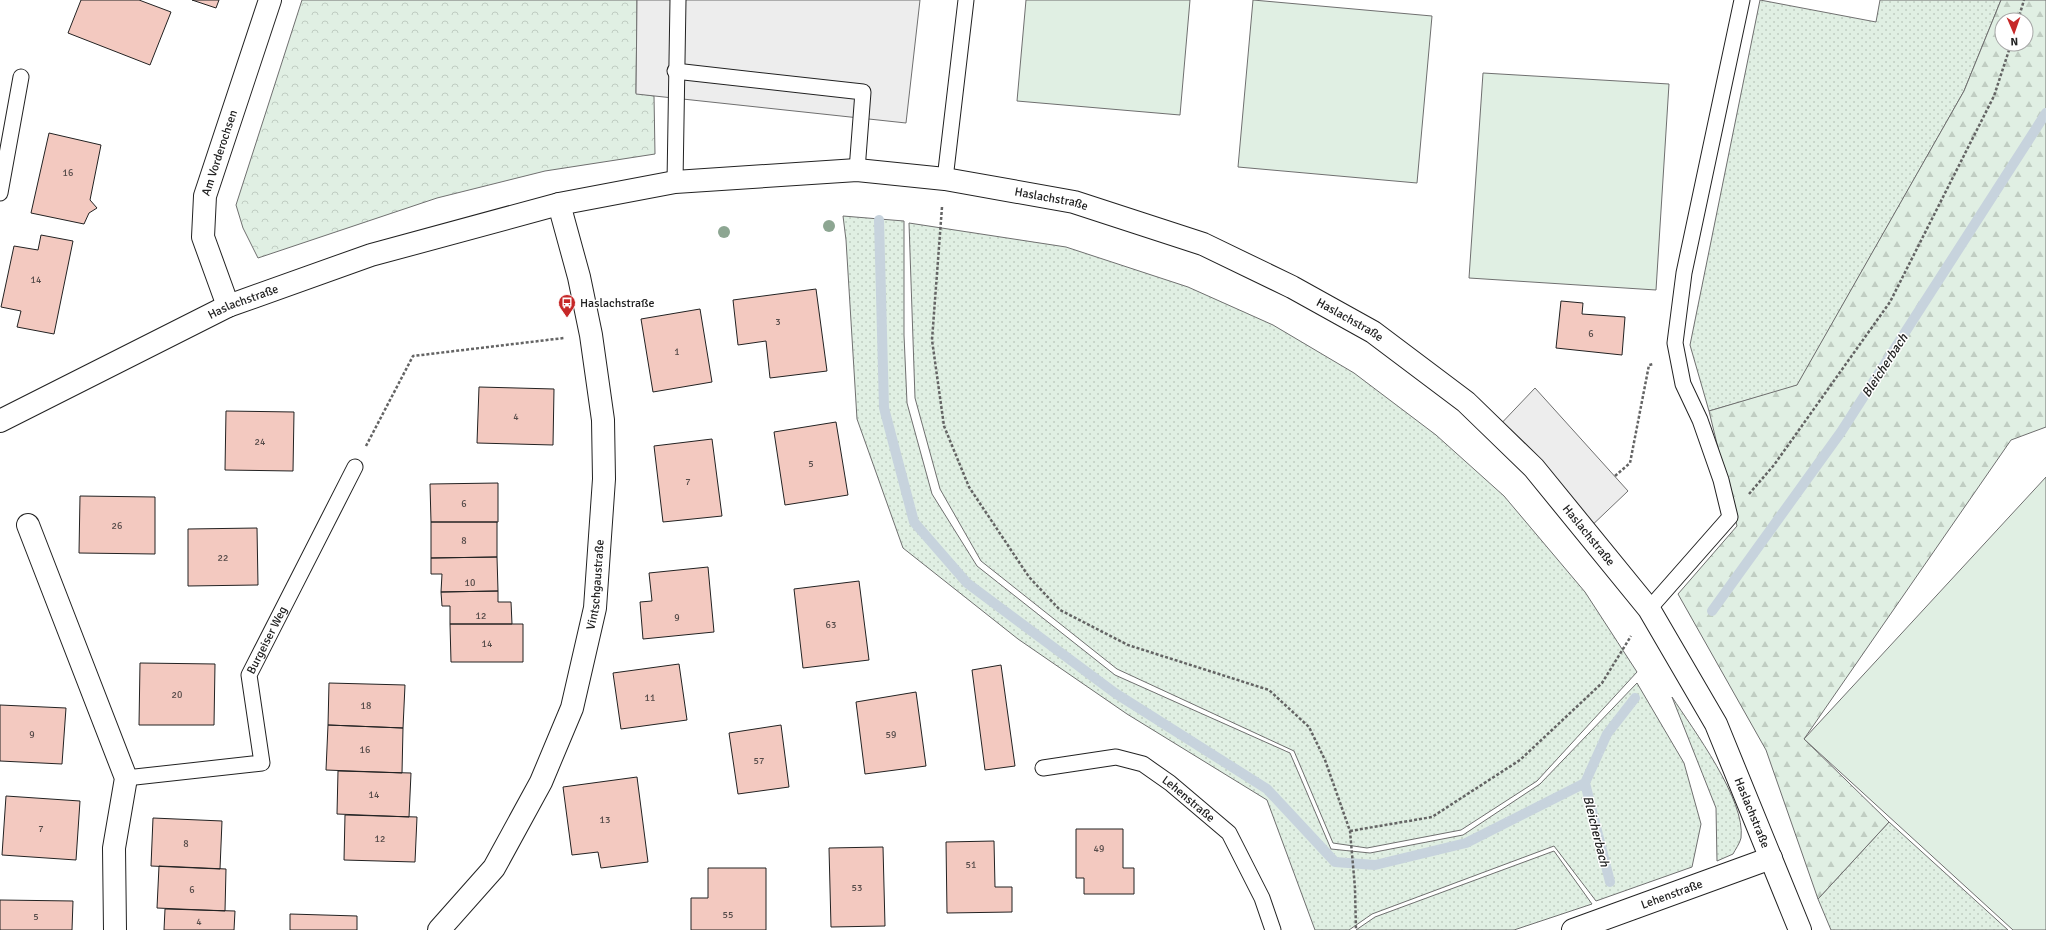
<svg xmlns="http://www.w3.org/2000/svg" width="2046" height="930" font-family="Signika,sans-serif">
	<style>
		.grass { fill: url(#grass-dots); stroke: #6f6f6f }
		.forest { fill: url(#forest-firs); stroke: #6f6f6f; fill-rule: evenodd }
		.park { fill: url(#park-crowns); stroke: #6f6f6f }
		.pitch { fill: #e0efe3; stroke: #6f6f6f }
		.parking { fill: #ededed; stroke: #6f6f6f }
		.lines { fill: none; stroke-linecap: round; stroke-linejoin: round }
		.stream { stroke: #c7d3dd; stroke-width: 10 }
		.building { fill: #f3c9c0; stroke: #222 }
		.service-casing { stroke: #222; stroke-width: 17 }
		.minor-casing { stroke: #222; stroke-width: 24 }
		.path { stroke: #646464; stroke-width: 2.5; stroke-dasharray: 3 2; stroke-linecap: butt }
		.service { stroke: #fff; stroke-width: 15 }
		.minor { stroke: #fff; stroke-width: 22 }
		.tree { fill: #8da692 }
		.labels { text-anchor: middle; stroke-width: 3; stroke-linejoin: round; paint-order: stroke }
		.number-label { font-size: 10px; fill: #564c4a }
		.street-label { font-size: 12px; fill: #222; stroke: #fff }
		.poi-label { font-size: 12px; fill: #222; stroke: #fff; text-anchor: start }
		.water-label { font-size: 13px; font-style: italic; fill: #222; stroke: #fff }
	</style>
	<defs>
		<pattern id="grass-dots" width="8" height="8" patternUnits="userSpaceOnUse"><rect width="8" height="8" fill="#e0efe3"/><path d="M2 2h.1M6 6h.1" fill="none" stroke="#c0cdc2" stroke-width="1.8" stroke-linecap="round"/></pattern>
		<pattern id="forest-firs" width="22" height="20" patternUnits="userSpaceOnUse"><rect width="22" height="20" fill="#e0efe3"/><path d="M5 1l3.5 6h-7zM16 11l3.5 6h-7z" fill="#c0cdc2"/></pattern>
		<pattern id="park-crowns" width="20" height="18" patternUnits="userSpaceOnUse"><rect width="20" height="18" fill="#e0efe3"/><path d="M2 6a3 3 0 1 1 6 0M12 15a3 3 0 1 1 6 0" fill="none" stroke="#c0cdc2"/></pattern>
	</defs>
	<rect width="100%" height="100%" fill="#fff"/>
	<path class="grass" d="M1760,0L1876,22L1880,0H2001L1964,91L1797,386L1709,411L1690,345Z
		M843,216L904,221V335L907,403L932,494L977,566L1115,675L1290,753L1331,849L1370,853L1463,835L1540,784L1637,683L1684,763L1701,824L1692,867L1596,901L1554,846L1372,914L1349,930H1315L1267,800L1127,714L1018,639L903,548L857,419L846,240Z
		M909,223L1066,247L1188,287L1273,325L1354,373L1436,435L1504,496L1585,592L1637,672L1537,781L1461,830L1367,848L1333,843L1294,751L1117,669L981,561L940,489L915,398Z
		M1672,697C1693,729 1746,800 1741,838C1740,843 1735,850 1733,854L1717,861L1716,808Z
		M1889,822L2008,930H1831L1818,899Z
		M1554,851L1592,904L1514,930H1356L1375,917Z"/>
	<path class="forest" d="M2001,0H2046V427L2011,440L1804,739L1889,822L1818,899L1766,750L1678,594L1737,526L1709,411L1797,385L1964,91ZM2002,20H2026V44H2002Z"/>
	<path class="park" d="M302,0H637L636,93L654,96L655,154L545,171L437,198L258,258L243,228L236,205Z"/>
	<path class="pitch" d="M1026,0H1190L1180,115L1017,101Z
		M1253,0L1432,16L1417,183L1238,167Z
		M1483,73L1669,84L1656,290L1469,278Z
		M2046,477V930H2013L1804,739Z"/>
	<path class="parking" d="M637,0H920L906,123L636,94Z
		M1535,388L1628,491L1586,531L1495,430Z"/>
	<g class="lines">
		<path class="stream" d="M879,220L884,408L914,522L967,583L1115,693L1267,789L1335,862L1375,865L1466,843L1585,783
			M1712,611L1841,432L2046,113
			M1610,882L1585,783L1607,734L1635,698"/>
	</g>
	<path class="building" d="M81,0H139L171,12L150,65L68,33Z
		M192,0H219L216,8Z
		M49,133L101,145L90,200L97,208L89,213L84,224L31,213Z
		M41,235L73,241L54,334L17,327L21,311L1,307L14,246L38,250Z
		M816,289L827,371L770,378L766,341L738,345L733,300Z
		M1561,301L1583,303L1582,314L1625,317L1622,355L1556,348Z
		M700,309L712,382L653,392L641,319Z
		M479,387L554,389L553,445L477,443Z
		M226,411L294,412L293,471L225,470Z
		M836,422L848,495L785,505L774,432Z
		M712,439L722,516L663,522L654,446Z
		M498,483V522H431L430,484Z
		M80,496L155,497V554L79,553Z
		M431,522H497V557L431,558Z
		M257,528L258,585L188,586V529Z
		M497,557L498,591L441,592L442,574H431V558Z
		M708,567L714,632L643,639L640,602L652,601L649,573Z
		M859,581L869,660L803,668L794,589Z
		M498,591V602H511L512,624H450V606H442L441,592Z
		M450,624H523V662H451Z
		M140,663L215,664L214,725H139Z
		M679,664L687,720L621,729L613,673Z
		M1001,665L1015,766L985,770L972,670Z
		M329,683L405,685L403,728L328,725Z
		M916,692L926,766L865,774L856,702Z
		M0,705L66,708L62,764L0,761Z
		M328,725L403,728L402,773L326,770Z
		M781,725L789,787L738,794L729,733Z
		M338,771L411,773L409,817L337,814Z
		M637,777L648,862L601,868L598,852L572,855L563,787Z
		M6,796L80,801L76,860L2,855Z
		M345,815L417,817L415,862L344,860Z
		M153,818L222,821L220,869L151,866Z
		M1076,829H1123V868H1134V894H1084V878H1076Z
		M994,841L995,887H1012V912L947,913L946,842Z
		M883,847L885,926L831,927L829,848Z
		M159,866L226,869L225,911L157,908Z
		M708,868H766V930H691V898H708Z
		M0,900L73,901L72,930H0Z
		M165,909L235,911L234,930H164Z
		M290,914L357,916V930H290Z"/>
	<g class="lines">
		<defs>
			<g id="service">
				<path d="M675,71L863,92L857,170"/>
				<path d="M945,179L966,0"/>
				<path d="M675,182L678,0"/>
				<path d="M0,193L21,77"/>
				<path d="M1649,609L1730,517L1721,480L1700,420L1683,384L1675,343L1684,273L1742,0"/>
				<path id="s1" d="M1043,768L1116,757L1143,764L1170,783L1229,833L1262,898L1273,930"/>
				<path id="s2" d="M126,778L262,763L249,675L355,467"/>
			</g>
			<g id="minor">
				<path id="s3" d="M228,306L203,237L205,196L270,0"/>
				<path id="s4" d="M0,421L228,306L371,255L559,204L675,182L857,170L945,179L1074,202L1203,244L1292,287L1373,332L1466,402L1534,468L1649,609L1716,724L1800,930"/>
				<path d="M28,525L126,778L114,848L115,930"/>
				<path id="s5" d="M439,930L494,868L541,782L572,708L595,608L604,479L603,420L591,335L579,277L559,204"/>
				<path id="s6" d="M1573,930L1771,858"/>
			</g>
		</defs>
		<use href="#service" class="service-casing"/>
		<use href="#minor" class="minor-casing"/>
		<path class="path" d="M2018,20L2024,0
			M942,207L932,340L944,426L969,487L1029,577L1060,610L1128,645L1269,690L1309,727L1325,760L1350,831L1355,888L1356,930
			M366,446L413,356L564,338
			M1615,476L1630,463L1649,365L1654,364
			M1749,494L1774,465L1890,302L1994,96L2011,44
			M1350,831L1432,817L1520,760L1602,683L1631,636"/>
		<use href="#service" class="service"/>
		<use href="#minor" class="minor"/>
	</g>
	<g class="tree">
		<circle cx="829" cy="226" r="6"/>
		<circle cx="724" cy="232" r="6"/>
	</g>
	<defs>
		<symbol id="bus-pin" viewBox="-11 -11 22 30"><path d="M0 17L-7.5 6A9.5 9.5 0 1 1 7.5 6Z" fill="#c62828" stroke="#fff"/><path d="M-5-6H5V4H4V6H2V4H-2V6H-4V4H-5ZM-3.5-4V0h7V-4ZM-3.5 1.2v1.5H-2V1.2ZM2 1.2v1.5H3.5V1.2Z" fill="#fff"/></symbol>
	</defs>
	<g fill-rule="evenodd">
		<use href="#bus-pin" x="557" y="293" width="20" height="27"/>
	</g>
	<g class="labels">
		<g class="number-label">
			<text x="68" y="176">16</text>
			<text x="36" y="283">14</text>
			<text x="778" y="325">3</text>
			<text x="1591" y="337">6</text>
			<text x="677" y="355">1</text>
			<text x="516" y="420">4</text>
			<text x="260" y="445">24</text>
			<text x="811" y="467">5</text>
			<text x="688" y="485">7</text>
			<text x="464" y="507">6</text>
			<text x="117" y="529">26</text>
			<text x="464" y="544">8</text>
			<text x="223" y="561">22</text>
			<text x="470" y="586">10</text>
			<text x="481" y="619">12</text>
			<text x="677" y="621">9</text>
			<text x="831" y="628">63</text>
			<text x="487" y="647">14</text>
			<text x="177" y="698">20</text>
			<text x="650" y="701">11</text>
			<text x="366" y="709">18</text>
			<text x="32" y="738">9</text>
			<text x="891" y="738">59</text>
			<text x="365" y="753">16</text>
			<text x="759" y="764">57</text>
			<text x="374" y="798">14</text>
			<text x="605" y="823">13</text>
			<text x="41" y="832">7</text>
			<text x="380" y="842">12</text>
			<text x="186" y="847">8</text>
			<text x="1099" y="852">49</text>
			<text x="971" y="868">51</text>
			<text x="857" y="891">53</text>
			<text x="192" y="893">6</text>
			<text x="728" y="918">55</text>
			<text x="36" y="920">5</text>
			<text x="199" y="925">4</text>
		</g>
		<g class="street-label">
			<text dy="4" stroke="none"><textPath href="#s3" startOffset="160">Am Vorderochsen</textPath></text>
			<text dy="4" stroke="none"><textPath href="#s4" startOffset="1099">Haslachstraße</textPath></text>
			<text dy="4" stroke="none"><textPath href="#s4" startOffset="271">Haslachstraße</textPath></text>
			<text dy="4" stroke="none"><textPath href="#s4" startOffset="1423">Haslachstraße</textPath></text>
			<text dy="4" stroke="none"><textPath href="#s4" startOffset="1747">Haslachstraße</textPath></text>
			<text dy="4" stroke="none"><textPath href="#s5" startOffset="387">Vintschgaustraße</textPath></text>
			<text dy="4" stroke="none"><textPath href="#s2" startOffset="265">Burgeiser Weg</textPath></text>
			<text dy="4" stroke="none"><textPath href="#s1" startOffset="159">Lehenstraße</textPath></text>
			<text dy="4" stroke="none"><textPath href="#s4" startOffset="2071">Haslachstraße</textPath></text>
			<text dy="4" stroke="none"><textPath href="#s6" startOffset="105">Lehenstraße</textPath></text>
		</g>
		<g class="poi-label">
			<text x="580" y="307">Haslachstraße</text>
		</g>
		<g class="water-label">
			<text transform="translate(1884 365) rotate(-57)" y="5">Bleicherbach</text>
			<text transform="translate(1597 831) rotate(76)" y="5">Bleicherbach</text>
		</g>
	</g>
	<g transform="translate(2014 32) rotate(178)"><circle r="19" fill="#ffffff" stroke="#a7a7a7"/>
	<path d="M0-3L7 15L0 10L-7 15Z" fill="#c62828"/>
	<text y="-6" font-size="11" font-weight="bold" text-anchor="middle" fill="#222222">N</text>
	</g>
</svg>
